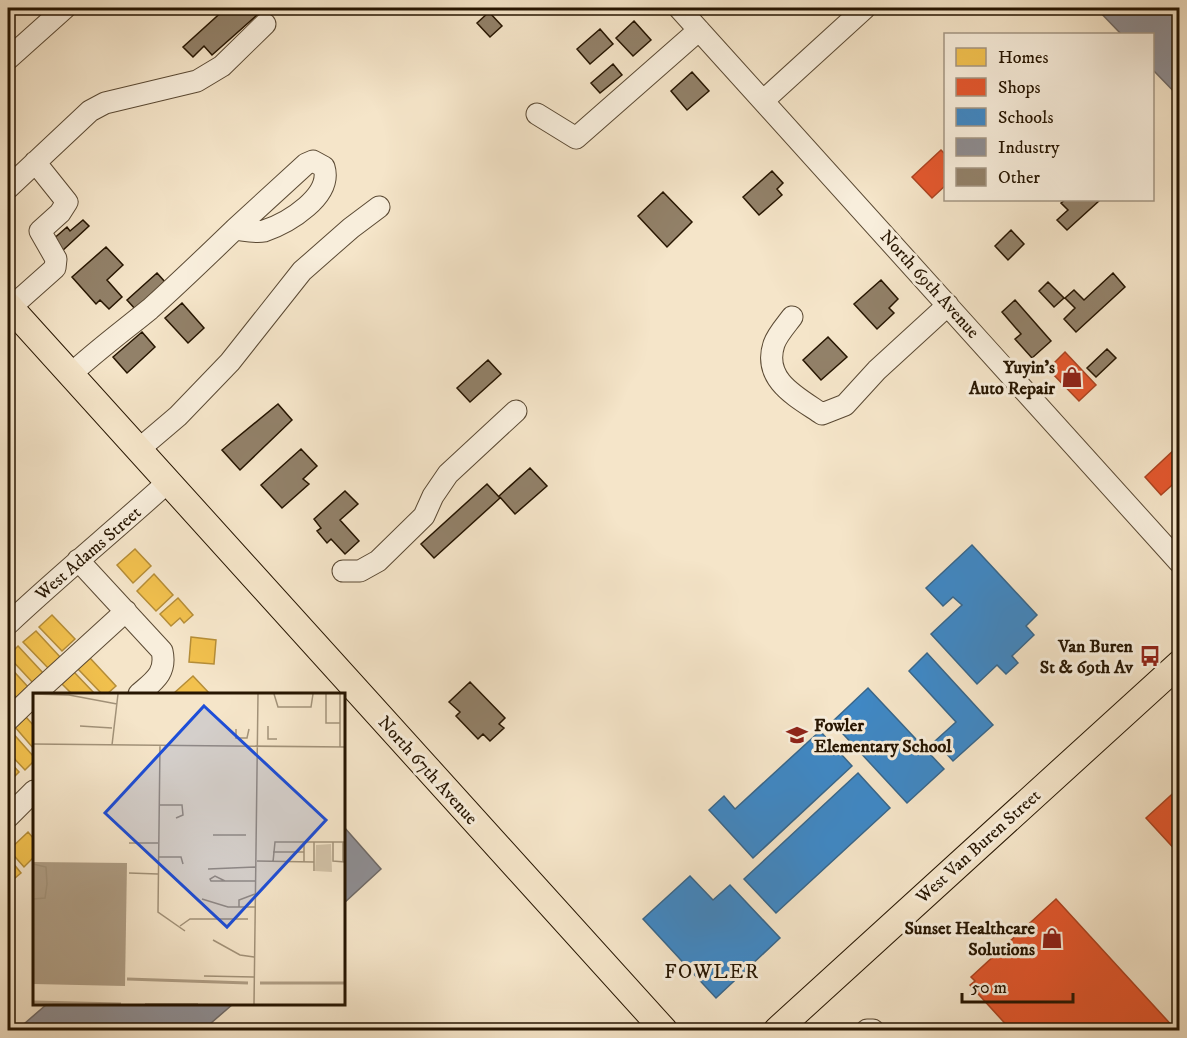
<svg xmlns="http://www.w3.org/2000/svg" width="1187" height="1038" font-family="'IM FELL DW Pica',serif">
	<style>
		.homes { fill: #f2c14e; stroke: #b58d37; stroke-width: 1.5 }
		.shops { fill: #e4572e; stroke: #ab4320; stroke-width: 1.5 }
		.schools { fill: #3f88c5; stroke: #38668a; stroke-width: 1.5 }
		.industry { fill: #8d8d92; stroke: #6e6966; stroke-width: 1.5 }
		.building { fill: #928169; stroke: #261501; stroke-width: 1.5 }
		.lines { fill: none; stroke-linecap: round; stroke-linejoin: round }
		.minor-casing { stroke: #5a4933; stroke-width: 23 }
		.major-casing { stroke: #261501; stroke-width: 28 }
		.minor { stroke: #f8eedc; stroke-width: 21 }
		.major { stroke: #f5e5c9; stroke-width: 26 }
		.labels { text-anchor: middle; stroke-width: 6; stroke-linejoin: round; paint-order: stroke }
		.street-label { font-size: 18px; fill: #261501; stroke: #f8eedc }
		.poi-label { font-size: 18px; font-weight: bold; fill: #261501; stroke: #f8eedc; text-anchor: end }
		.neighbourhood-label { font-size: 20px; letter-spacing: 1.5px; fill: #261501; stroke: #f8eedc }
		.inset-river { fill: none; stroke: #af9e85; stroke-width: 3 }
		.inset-road { fill: none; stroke: #a29279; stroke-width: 1.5 }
		.view { fill: #1d4ed8; fill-opacity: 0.15; stroke: #1d4ed8; stroke-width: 3 }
		.inset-edge { fill: none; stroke: #261501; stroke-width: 3 }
	</style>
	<rect width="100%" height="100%" fill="#f5e5c9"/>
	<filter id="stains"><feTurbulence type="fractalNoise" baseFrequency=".00333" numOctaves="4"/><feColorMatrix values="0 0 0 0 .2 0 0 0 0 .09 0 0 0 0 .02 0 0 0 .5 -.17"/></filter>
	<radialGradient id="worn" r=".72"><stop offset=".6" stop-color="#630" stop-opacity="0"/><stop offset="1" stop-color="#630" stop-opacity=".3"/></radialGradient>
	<path class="homes" d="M135,549L151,566L133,583L117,565Z
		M154,574L173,595L156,611L137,591Z
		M178,598L193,615L184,623L180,618L171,626L160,614Z
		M52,615L75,639L62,651L39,627Z
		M36,631L61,658L49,669L23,642Z
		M191,637L216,640L214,664L189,662Z
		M18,646L44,674L34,684L8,656Z
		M90,658L116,686L107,694H102L78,669Z
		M8,665L29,688L18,699L8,688Z
		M74,672L95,694H72L62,684Z
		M193,676L210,694H173Z
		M26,717L34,726V749L15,727Z
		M10,730L34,757V761L25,770L8,752Z
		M8,760L19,772L8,783Z
		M28,832L34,839V857L24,867L9,850Z
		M8,857L21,873L8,884Z"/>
	<path class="shops" d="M941,150L946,155V185L932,198L912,177Z
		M1065,352L1096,385L1079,401L1048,369Z
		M1176,448L1180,451V478L1161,495L1145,477Z
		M1180,787V855L1146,818Z
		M1056,899L1176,1030H1011L970,985L975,981L971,977Z"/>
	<path class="schools" d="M972,545L1037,615L1026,626L1034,635L1012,656L1018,663L1006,674L997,665L977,684L931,634L962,605L953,597L943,606L926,588Z
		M927,653L993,725L953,761L935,741L956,722L909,671Z
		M868,688L944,769L907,803L832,722Z
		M820,731L852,766L753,858L709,810L724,796L735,809Z
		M858,773L890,808L776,913L744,879Z
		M690,876L713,900L730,885L780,938L716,998L643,919Z"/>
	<path class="industry" d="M1096,8H1180V98L1152,69V34H1121Z
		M344,827L381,869L344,903Z
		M47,1004H233L203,1030H17Z"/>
	<path class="building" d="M226,8H265L212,55L204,46L193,57L183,47Z
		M489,12L502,26L490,37L477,23Z
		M634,21L651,40L633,56L616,38Z
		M600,29L613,44L590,64L577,49Z
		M613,64L622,75L600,93L591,83Z
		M692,72L709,91L687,110L671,91Z
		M772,171L783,183L777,189L782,195L759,215L743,197Z
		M663,192L692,222L667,247L638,216Z
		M1065,200H1100L1067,230L1057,220L1068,210L1061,203Z
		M83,220L89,226L61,252L51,241L67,227L70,231Z
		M1011,230L1024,244L1008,260L995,246Z
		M106,247L123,265L107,280L122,297L109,309L100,300L96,304L72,277Z
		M157,273L166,283L136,310L127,300Z
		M1113,273L1125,287L1076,332L1064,319L1075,308L1065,298L1074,290L1084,300Z
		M881,280L898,299L889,308L894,313L877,329L854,304Z
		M1048,282L1064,298L1054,307L1039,291Z
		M1015,300L1051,341L1032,358L1015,339L1021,334L1002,312Z
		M182,303L204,328L188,343L165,318Z
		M142,332L155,347L127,373L113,357Z
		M828,337L847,357L821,380L803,360Z
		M1107,349L1116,358L1096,377L1087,368Z
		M488,360L501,374L470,402L457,388Z
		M278,404L292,420L240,470L222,450Z
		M301,449L317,466L303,479L309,484L282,508L261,485Z
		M530,468L547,486L515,514L499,496Z
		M487,484L500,498L434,558L421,544Z
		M345,491L358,504L340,520L359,541L345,554L331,539L327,543L317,531L321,528L314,519Z
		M470,682L505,718L499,724L504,728L490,741L483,734L478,739L456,716L460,712L449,702Z"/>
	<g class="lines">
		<defs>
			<path id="minor" d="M679,8L1180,563
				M8,59L65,8
				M763,101L865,8
				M537,114L576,138L699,30
				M8,188L90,111L105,103L197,81L222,66L265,24
				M10,308L55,268L56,259L40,231L60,213L67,202L35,162
				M792,317C786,325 777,335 774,344C762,380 797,397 822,414L845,405L877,370L948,305
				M70,375C96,351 123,331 150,309C179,283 207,256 235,229L306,164L313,161L324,167C333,196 288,223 264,231C255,233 244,230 235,229
				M138,450L178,416L230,362L302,271L351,228L379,207
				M78,560L162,651C167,673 154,681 139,694
				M343,571H360L378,561L424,516L433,496L448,474L516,411
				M8,624C60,575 115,530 168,482
				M35,694L126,611
				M8,720L34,695
				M8,817L34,791
				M867,1030H873"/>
			<path id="major" d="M8,305L664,1030
				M777,1030L1180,663"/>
		</defs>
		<use href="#minor" class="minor-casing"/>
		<use href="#major" class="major-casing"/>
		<use href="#minor" class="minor"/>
		<use href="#major" class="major"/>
	</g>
	<defs>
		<symbol id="shop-bare" viewBox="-9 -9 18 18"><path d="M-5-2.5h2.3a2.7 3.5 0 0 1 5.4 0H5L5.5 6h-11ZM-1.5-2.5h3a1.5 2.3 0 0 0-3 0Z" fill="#8f2418" stroke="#f8eedc" stroke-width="2.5" paint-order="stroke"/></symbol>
		<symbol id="bus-bare" viewBox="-9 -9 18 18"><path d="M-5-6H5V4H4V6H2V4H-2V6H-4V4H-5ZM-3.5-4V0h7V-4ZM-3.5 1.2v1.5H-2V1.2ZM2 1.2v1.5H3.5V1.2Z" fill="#8f2418" stroke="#f8eedc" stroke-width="2.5" paint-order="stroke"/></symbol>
		<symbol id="school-bare" viewBox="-9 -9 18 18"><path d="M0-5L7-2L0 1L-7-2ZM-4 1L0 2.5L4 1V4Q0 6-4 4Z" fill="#8f2418" stroke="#f8eedc" stroke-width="2.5" paint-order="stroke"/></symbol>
	</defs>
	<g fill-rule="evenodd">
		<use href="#shop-bare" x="1057" y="362" width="30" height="30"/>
		<use href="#bus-bare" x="1135" y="641" width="30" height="30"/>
		<use href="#school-bare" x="782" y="720" width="30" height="30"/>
		<use href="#shop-bare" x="1037" y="923" width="30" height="30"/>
	</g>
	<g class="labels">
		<g class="street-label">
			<text transform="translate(930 284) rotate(48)" y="6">North 69th Avenue</text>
			<text transform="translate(88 553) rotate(-41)" y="6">West Adams Street</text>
			<text transform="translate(428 770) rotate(48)" y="6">North 67th Avenue</text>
			<text transform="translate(978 846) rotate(-42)" y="6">West Van Buren Street</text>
		</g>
		<g class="poi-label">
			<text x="1055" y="373">Yuyin's<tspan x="1055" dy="21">Auto Repair</tspan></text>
			<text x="1133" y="652">Van Buren<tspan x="1133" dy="21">St &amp; 69th Av</tspan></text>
			<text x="814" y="731" text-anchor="start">Fowler<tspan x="814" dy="21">Elementary School</tspan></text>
			<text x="1035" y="934">Sunset Healthcare<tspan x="1035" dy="21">Solutions</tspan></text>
		</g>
		<g class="neighbourhood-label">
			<text x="712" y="978">FOWLER</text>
		</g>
	</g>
	<g transform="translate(33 693)">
		<rect width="312" height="312" fill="#f5e5c9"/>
		<path d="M298,151L299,179L282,178L283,152Z" fill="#d2c2a7"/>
		<path d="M0,169L94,170L92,293L0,291Z" fill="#af9e85"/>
		<path class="inset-river" d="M94,286L215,290M227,290H312M0,309L88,311"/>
		<path class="inset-road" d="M0,1L36,2L84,11M241,1L245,14H278L280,1M293,1V30H307M307,1V54M47,33L79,35M235,33V46H244M203,36V45H214L216,36M0,51L312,54M79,52L85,1M127,52L125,219L152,238M126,112H149L150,122L143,125M180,142H213M271,149V169M300,149V168L312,169M96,150H125M240,159H271M125,164H148L150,171M224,168L281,169M240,169L242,149H312M310,169V149M0,171L13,174L14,191L12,205L0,206M175,176L222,174M281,178V149M96,180L125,181M192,188L182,183L177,186L178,188H222M169,206L195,214H222M206,214V207L222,201M147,233L157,226H215M180,247L207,262L221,264M171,283L221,284M112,311H165M221,311L225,1"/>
		<path class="view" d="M171,13L293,127L194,234L72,120Z"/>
		<rect width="312" height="312" class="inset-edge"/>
	</g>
	<rect width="1187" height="1038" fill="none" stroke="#f5e5c9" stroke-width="30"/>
	<rect x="9" y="9" width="1169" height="1020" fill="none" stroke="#261501" stroke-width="3"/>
	<rect x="15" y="15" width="1157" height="1008" fill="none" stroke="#261501" stroke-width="1.5"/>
	<rect x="944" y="33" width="210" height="168" fill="#f8eedc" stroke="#a49784" stroke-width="1.5"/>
	<rect x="956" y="48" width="30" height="18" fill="#f2c14e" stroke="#a49784" stroke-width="1.5"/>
	<text x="998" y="63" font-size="18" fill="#261501">Homes</text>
	<rect x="956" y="78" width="30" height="18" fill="#e4572e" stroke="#a49784" stroke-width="1.5"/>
	<text x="998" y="93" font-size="18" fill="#261501">Shops</text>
	<rect x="956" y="108" width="30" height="18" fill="#3f88c5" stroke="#a49784" stroke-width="1.5"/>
	<text x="998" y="123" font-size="18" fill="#261501">Schools</text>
	<rect x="956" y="138" width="30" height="18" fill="#8d8d92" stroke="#a49784" stroke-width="1.5"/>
	<text x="998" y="153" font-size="18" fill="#261501">Industry</text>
	<rect x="956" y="168" width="30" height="18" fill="#928169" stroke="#a49784" stroke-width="1.5"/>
	<text x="998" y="183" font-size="18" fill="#261501">Other</text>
	<path d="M962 993v9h111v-9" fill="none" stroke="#261501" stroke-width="3"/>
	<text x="971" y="993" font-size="18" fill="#261501" stroke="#f8eedc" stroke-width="4.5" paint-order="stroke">50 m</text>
	<rect width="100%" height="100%" filter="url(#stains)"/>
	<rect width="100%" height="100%" fill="url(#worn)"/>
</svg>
